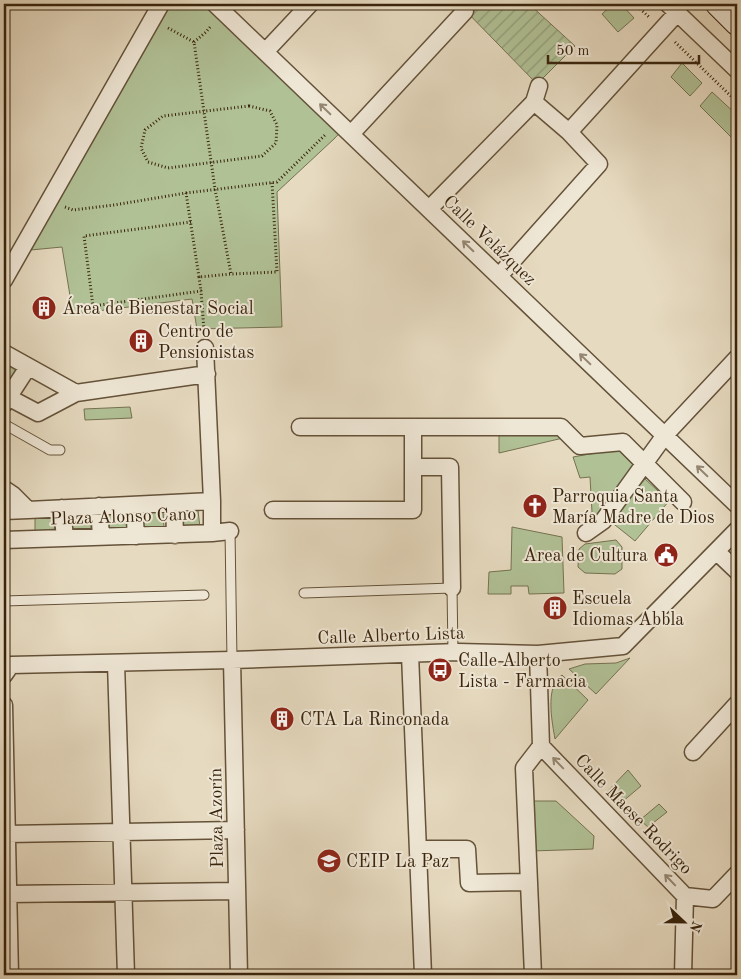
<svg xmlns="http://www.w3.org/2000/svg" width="741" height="979" font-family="'Old Standard TT',serif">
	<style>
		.green { fill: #b1c196; stroke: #757251 }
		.garden { fill: url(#garden-furrows); stroke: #757251 }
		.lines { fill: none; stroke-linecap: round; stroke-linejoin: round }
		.lane-casing { stroke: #645239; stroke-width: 11 }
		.street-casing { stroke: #645239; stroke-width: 19 }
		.secondary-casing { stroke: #39240c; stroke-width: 26 }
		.path { stroke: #39240c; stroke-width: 3; stroke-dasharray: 1 2.5; stroke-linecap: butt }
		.lane { stroke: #efe7d6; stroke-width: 9 }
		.street { stroke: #efe7d6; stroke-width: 16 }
		.secondary { stroke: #efe7d6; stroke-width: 24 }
		.oneway { stroke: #948671 }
		.labels { text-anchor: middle; stroke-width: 4; stroke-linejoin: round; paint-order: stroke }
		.street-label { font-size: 18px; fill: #39240c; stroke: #efe7d6 }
		.poi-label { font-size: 18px; fill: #39240c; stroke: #efe7d6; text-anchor: start }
	</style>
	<defs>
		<pattern id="garden-furrows" width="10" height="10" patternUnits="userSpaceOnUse" patternTransform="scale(1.25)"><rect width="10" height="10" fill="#b1c196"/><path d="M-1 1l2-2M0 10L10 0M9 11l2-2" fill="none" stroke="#919d79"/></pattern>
	</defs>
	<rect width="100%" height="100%" fill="#e6dac0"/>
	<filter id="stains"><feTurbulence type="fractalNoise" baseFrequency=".004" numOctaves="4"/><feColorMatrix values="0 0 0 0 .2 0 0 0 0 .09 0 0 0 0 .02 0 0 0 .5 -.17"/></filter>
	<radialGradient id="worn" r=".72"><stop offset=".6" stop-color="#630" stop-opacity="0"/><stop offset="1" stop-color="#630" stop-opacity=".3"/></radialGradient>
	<path class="green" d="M161,4H215L344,128L335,138L277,192L282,327L197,329L192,299L73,314L62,247L20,251Z
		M613,4H621L634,18L618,32L602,14Z
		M682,63L702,83L690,96L671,77Z
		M712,92L737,115V143L700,106Z
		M4,361L17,369L8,389L4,387Z
		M130,407L132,418L85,420L84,409Z
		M499,433L555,434L563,438L499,453Z
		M617,449L633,465L597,518H583L592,512L590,477L580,478L573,457Z
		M645,479L669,501L635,541L610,521Z
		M163,510L164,528H143L142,512Z
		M179,510H198L200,528H179Z
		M106,512L127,513L128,530H107Z
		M53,514L55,531L35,533V515Z
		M70,514H91V530L70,532Z
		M512,527L562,537L564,593L529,594L528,586H511V594H488L489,572L511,570Z
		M616,540L622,547V569L615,574L585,573L578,567L579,549L585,544Z
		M630,658L596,694L569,669L585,664L616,663Z
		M562,675L588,700L555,739C552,722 547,696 556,681C557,678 560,677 562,675Z
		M628,770L641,786L622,802L607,792Z
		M528,801H556L594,836L593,849L531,851Z
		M659,804L667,812L648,827L640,820Z"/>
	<path class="garden" d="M459,4H529L575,46L537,84Z"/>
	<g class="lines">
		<defs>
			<path id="lane" d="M4,424L50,450H60
				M230,531L232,660
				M304,593L452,588L453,653
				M4,601L204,595"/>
			<path id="street" d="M215,4L737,505
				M668,4L737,70
				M265,52L310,4
				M534,102L539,86
				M569,132L677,13
				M351,134L465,11
				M429,209L534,102L569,132L599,164L499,276
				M4,280L161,4
				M4,353L76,393L207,374
				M4,395L38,413L76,393
				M4,404L28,367
				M413,427H561L580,446L623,442L683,502
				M413,467H450L452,588
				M4,489L13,495L28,510L212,501
				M174,503L175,535
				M134,505L136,536
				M99,506L101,537
				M62,508L65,538
				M273,510H413V427H300
				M4,511L28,510
				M212,533L230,531
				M586,533L603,521L665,435L737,358
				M4,540L212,533V501L205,348
				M717,552L737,571
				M410,654L423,975
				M538,654L541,746L685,896L683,975
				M232,660L239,975
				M116,663L126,975
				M4,675L11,665L232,660L458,652L538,654L623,646L737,530
				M4,705L10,975
				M693,752L737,704
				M7,834L236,830
				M418,849H467L469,883L529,882
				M8,894L237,891
				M685,896L713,899L737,874
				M533,975L524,768L541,746"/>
			<path id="secondary" d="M718,4L737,23"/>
		</defs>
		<use href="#lane" class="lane-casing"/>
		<use href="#street" class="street-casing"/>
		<use href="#secondary" class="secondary-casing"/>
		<path class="path" d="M635,4L650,18
			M168,28L194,42L215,189L231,274L277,272L272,182
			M194,42L206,32L211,26
			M675,42L737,102
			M249,106L270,111L277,125L276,143L262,156L168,168L148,162L141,148L145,130L163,116Z
			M186,193L277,182L326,134
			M65,207L73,210L114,205L186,193L199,277L231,274
			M191,222L84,236L93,306L201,291L204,330
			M199,277L201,291"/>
		<use href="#lane" class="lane"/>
		<use href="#street" class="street"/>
		<use href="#secondary" class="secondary"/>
	</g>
	<defs><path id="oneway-shaft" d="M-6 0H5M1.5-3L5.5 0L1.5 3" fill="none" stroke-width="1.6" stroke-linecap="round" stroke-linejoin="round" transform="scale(1.25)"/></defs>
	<g class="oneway">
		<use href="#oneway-shaft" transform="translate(325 109) rotate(-136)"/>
		<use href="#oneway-shaft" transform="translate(468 246) rotate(-136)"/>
		<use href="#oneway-shaft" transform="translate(585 359) rotate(-136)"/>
		<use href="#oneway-shaft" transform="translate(702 471) rotate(-136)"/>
		<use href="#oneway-shaft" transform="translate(558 763) rotate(-134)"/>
		<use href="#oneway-shaft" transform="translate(670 880) rotate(-134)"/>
	</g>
	<defs>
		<symbol id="building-disc" viewBox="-11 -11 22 22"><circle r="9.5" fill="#8f2418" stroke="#efe7d6"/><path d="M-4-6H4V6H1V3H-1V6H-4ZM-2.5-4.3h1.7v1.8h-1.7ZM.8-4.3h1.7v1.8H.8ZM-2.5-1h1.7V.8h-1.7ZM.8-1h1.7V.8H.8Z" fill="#fff"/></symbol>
		<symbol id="church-disc" viewBox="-11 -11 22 22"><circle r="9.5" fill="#8f2418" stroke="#efe7d6"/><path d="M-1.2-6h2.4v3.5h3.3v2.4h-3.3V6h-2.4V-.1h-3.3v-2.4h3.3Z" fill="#fff"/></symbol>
		<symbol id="civic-disc" viewBox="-11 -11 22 22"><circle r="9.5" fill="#8f2418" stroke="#efe7d6"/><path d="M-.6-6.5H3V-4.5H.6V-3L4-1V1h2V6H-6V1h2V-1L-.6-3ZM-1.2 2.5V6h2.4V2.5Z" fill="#fff"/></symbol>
		<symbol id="bus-disc" viewBox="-11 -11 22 22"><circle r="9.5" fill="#8f2418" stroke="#efe7d6"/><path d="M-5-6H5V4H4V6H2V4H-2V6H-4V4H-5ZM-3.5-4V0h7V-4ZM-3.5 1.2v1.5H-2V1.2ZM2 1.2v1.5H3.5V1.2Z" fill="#fff"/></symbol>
		<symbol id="school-disc" viewBox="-11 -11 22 22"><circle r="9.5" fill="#8f2418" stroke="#efe7d6"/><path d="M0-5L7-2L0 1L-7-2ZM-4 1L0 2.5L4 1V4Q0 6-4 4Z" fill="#fff"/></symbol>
	</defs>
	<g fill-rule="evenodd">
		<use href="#building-disc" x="30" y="294" width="28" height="28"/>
		<use href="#building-disc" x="127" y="327" width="28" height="28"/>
		<use href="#church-disc" x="521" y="492" width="28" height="28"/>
		<use href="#civic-disc" x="652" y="541" width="28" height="28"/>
		<use href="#building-disc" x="541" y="594" width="28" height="28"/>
		<use href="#bus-disc" x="426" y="656" width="28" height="28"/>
		<use href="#building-disc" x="268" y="705" width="28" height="28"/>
		<use href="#school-disc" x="315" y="847" width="28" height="28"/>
	</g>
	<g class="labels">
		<g class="street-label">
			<text transform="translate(490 240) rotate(44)" y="6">Calle Velázquez</text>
			<text transform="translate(123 516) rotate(-2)" y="6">Plaza Alonso Cano</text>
			<text transform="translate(391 635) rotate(-2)" y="6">Calle Alberto Lista</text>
			<text transform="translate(634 814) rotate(46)" y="6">Calle Maese Rodrigo</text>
			<text transform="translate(216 818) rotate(-91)" y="6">Plaza Azorín</text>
		</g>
		<g class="poi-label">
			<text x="62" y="314">Área de Bienestar Social</text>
			<text x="158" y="337">Centro de<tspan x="158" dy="21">Pensionistas</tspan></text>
			<text x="552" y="502">Parroquia Santa<tspan x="552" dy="21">María Madre de Dios</tspan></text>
			<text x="648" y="561" text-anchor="end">Area de Cultura</text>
			<text x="572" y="604">Escuela<tspan x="572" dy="21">Idiomas Abbla</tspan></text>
			<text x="458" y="666">Calle Alberto<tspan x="458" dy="21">Lista - Farmacia</tspan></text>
			<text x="300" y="725">CTA La Rinconada</text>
			<text x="346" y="867">CEIP La Paz</text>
		</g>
	</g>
	<rect width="741" height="979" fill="none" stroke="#e6dac0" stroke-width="20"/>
	<rect x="5" y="5" width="731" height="969" fill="none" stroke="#39240c" stroke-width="2.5"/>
	<rect x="10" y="10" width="721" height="959" fill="none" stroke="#39240c"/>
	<g transform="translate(684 922) rotate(112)" stroke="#efe7d6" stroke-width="4" paint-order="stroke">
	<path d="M0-4L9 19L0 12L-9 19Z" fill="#39240c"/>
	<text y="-8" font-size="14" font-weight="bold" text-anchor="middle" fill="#39240c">N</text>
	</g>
	<path d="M548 55v8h151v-8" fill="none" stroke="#39240c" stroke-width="2.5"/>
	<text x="556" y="55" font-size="15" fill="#39240c" stroke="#efe7d6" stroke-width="4" paint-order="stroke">50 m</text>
	<rect width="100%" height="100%" filter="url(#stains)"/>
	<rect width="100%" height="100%" fill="url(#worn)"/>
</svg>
